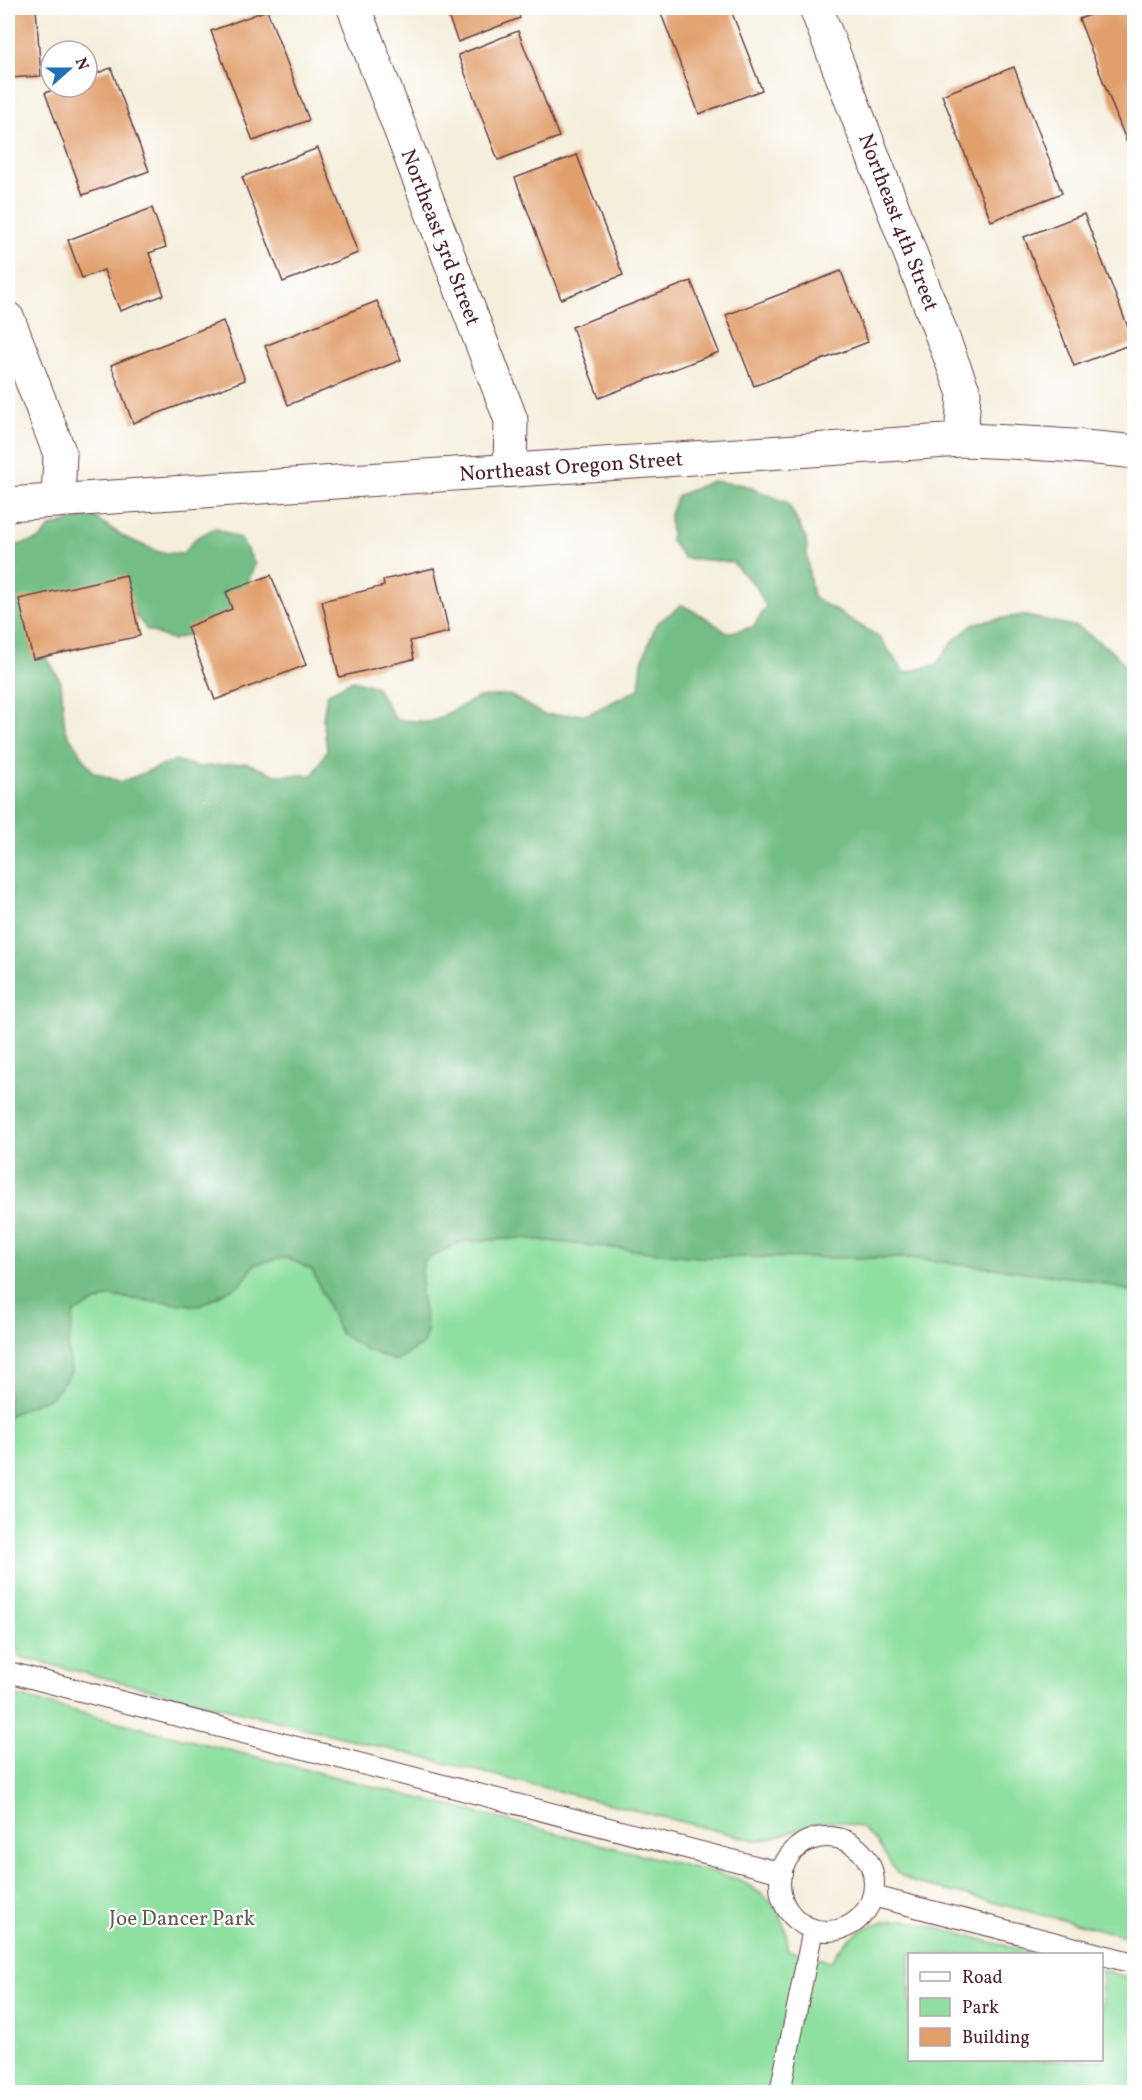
<svg xmlns="http://www.w3.org/2000/svg" width="1142" height="2100" font-family="Vollkorn,serif">
	<style>
		.green { fill: #8fe0a0; stroke: #6c8066; stroke-width: 1.5 }
		.forest { fill: #73be86; stroke: #5e6e58; stroke-width: 1.5 }
		.building { fill: #e19f6c }
		.lines { fill: none; stroke-linecap: round; stroke-linejoin: round }
		.service-casing { stroke: #643e45; stroke-width: 22 }
		.minor-casing { stroke: #643e45; stroke-width: 35 }
		.service { stroke: #fff; stroke-width: 20 }
		.minor { stroke: #fff; stroke-width: 33 }
		.labels { text-anchor: middle; stroke-width: 4.5; stroke-linejoin: round; paint-order: stroke }
		.street-label { font-size: 21px; fill: #4a1f2b; stroke: #fff }
		.park-label { font-size: 21px; fill: #5f594e; stroke: #fff }
	</style>
	<rect width="100%" height="100%" fill="#fff"/>
	<filter id="ink" filterUnits="userSpaceOnUse"><feTurbulence type="fractalNoise" baseFrequency=".0167" numOctaves="2"/><feDisplacementMap in="SourceGraphic" scale="12" xChannelSelector="R" yChannelSelector="G"/><feConvolveMatrix kernelMatrix="1 2 1 2 8 2 1 2 1" color-interpolation-filters="sRGB"/></filter>
	<filter id="wash" filterUnits="userSpaceOnUse"><feTurbulence type="fractalNoise" baseFrequency=".008" numOctaves="4" result="noise"/><feDisplacementMap in="SourceGraphic" scale="24" xChannelSelector="R" yChannelSelector="G"/><feGaussianBlur stdDeviation="1.35" result="paint"/><feColorMatrix in="noise" values="0 0 0 0 0 0 0 0 0 0 0 0 0 0 0 0 0 1.4 0 .05"/><feComposite in="paint" operator="in"/></filter>
	<g filter="url(#wash)">
		<rect width="100%" height="100%" fill="#f4eedb"/>
		<path class="green" d="M521,1238L698,1257L910,1258L1084,1279L1134,1292V1938L912,1882L897,1873L876,1841L860,1827L840,1821L817,1823L772,1839L754,1840L8,1654V1416L53,1396L71,1372L68,1345L74,1312L110,1296L154,1302L241,1284L255,1264L286,1257L312,1270L324,1297L395,1361L423,1344L427,1331L421,1292L423,1261L460,1242Z
			M8,1694L738,1879C768,1896 789,1913 787,1950L831,1961C848,1934 873,1919 905,1920L1039,1954H910V2060H1102V1970L1134,1979V2092H8Z"/>
		<path class="forest" d="M712,481L744,485L788,503L806,539L808,567L813,597L878,636L905,673L937,664L951,643L975,623L1022,615L1078,627L1113,652L1134,674V1292L1084,1279L910,1258L698,1257L521,1238L460,1242L423,1261L421,1292L427,1331L423,1344L395,1361L365,1349L340,1333L312,1270L286,1257L255,1264L241,1284L200,1306L110,1296L74,1312L68,1345L71,1372L53,1396L8,1416V541L18,545L40,539L50,527L91,515L126,538L159,552L182,554L196,538L215,528L241,539L255,564L241,602L200,631L172,640L147,630L120,595L37,641L61,682L65,730L93,772L121,782L176,760L198,767L247,763L276,775H313L327,750L323,719L327,694L353,680L376,687L396,720L431,722L479,697L510,695L544,715L588,714L639,689L642,662L656,624L682,605L708,619L727,633L753,627L766,607L757,588L732,562L684,558L671,541L670,514L677,496Z"/>
		<g id="blocks">
			<path class="building" d="M8,8H36L41,76L8,78Z
				M445,8H516L520,18L458,42Z
				M659,8H730L762,90L699,114Z
				M1108,8H1134V146L1129,148L1079,19Z
				M267,10L309,120L253,141L211,31Z
				M518,31L559,137L498,160L458,55Z
				M1014,67L1062,193L991,221L942,95Z
				M111,68L149,171L83,195L45,93L60,87H87V77Z
				M318,148L358,253L283,282L242,177Z
				M577,155L623,275L561,299L515,178Z
				M152,208L166,247L149,253L164,295L120,311L104,270L82,278L68,240Z
				M1084,214L1134,343L1074,366L1024,237Z
				M841,271L868,342L754,386L726,315Z
				M691,281L719,352L599,398L572,327Z
				M377,301L401,360L288,405L265,346Z
				M223,321L245,380L133,423L111,365Z
				M434,568L449,632L410,641L414,659L339,677L322,601L384,586L383,580Z
				M126,575L140,636L33,659L19,599Z
				M271,575L306,665L215,700L187,627L232,609L226,592Z"/>
		</g>
	</g>
	<g filter="url(#ink)">
		<use href="#blocks" fill-opacity="0" stroke="#643e45" stroke-width="1.5"/>
		<g class="lines">
			<defs>
				<path id="service" d="M8,1672L782,1873
					M780 1884a47 47 0 1 1 94 0a47 47 0 1 1-94 0Z
					M873,1896L1134,1963
					M780,2092L813,1929"/>
				<path id="minor" d="M354,8L511,420L510,470
					M816,8L964,393L961,440
					M8,319L60,454L58,501
					M8,504L961,440C1019,442 1077,445 1134,452"/>
			</defs>
			<use href="#service" class="service-casing"/>
			<use href="#minor" class="minor-casing"/>
			<use href="#service" class="service"/>
			<use href="#minor" class="minor"/>
		</g>
	</g>
	<g class="labels">
		<g class="street-label">
			<text transform="translate(899 222) rotate(69)" y="7">Northeast 4th Street</text>
			<text transform="translate(441 237) rotate(69)" y="7">Northeast 3rd Street</text>
			<text transform="translate(571 466) rotate(-4)" y="7">Northeast Oregon Street</text>
		</g>
		<g class="park-label">
			<text x="182" y="1925">Joe Dancer Park</text>
		</g>
	</g>
	<rect width="1142" height="2100" fill="none" stroke="#fff" stroke-width="30"/>
	<rect x="908" y="1953" width="195" height="108" fill="#ffffff" stroke="#b7a5aa" stroke-width="1.5"/>
	<rect x="920" y="1972" width="30" height="9" fill="#ffffff" stroke="#b7a5aa" stroke-width="1.5"/>
	<text x="962" y="1983" font-size="18" fill="#4a1f2b">Road</text>
	<rect x="920" y="1998" width="30" height="18" fill="#8fe0a0" stroke="#b7a5aa" stroke-width="1.5"/>
	<text x="962" y="2013" font-size="18" fill="#4a1f2b">Park</text>
	<rect x="920" y="2028" width="30" height="18" fill="#e19f6c" stroke="#b7a5aa" stroke-width="1.5"/>
	<text x="962" y="2043" font-size="18" fill="#4a1f2b">Building</text>
	<g transform="translate(69 69) rotate(69)"><circle r="28" fill="#ffffff" stroke="#b7a5aa" stroke-width="1.5"/>
	<path d="M0-4.5L10 22L0 15L-10 22Z" fill="#1f6fb2"/>
	<text y="-9" font-size="16" font-weight="bold" text-anchor="middle" fill="#4a1f2b">N</text>
	</g>
</svg>
